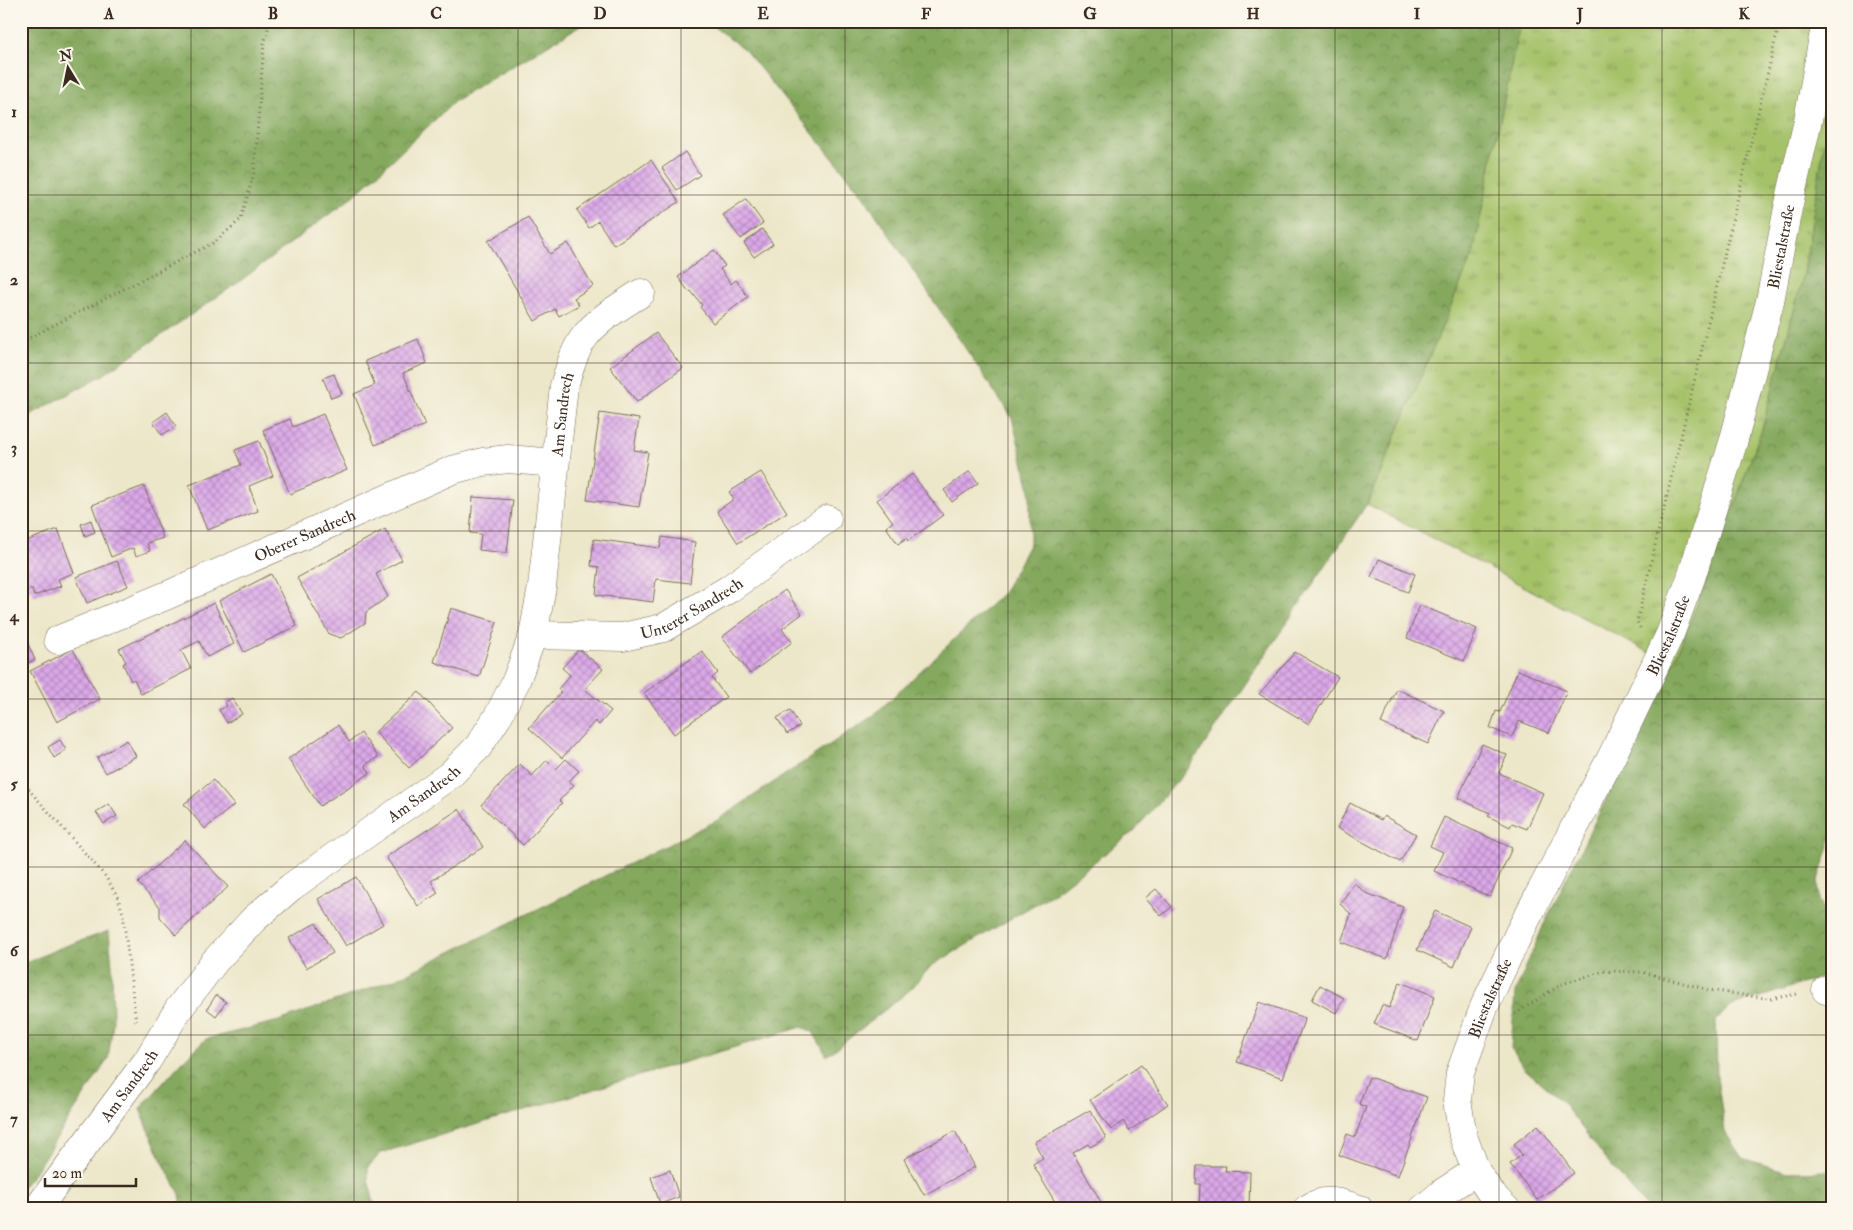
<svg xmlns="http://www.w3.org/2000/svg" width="1853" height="1230" font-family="'IM FELL Double Pica',serif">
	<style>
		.grass { fill: url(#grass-tufts); stroke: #707644 }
		.forest { fill: url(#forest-crowns); stroke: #60693e }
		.building { fill: url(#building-cross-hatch) }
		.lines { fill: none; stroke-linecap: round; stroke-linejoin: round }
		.minor-casing { stroke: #796c5a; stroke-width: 29 }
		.path { stroke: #796c5a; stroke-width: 3; stroke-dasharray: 1 4; stroke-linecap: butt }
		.minor { stroke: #fff; stroke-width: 28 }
		.grid { fill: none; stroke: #3b2a1e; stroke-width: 1; stroke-opacity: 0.55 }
		.labels { text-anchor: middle; stroke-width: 5; stroke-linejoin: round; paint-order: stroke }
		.street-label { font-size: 16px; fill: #3b2a1e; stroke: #fbf7ec }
		.neatline { fill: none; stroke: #3b2a1e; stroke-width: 2 }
		.grid-label { font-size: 16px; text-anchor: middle; font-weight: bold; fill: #3b2a1e }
	</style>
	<defs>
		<pattern id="grass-tufts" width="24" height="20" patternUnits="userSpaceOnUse" patternTransform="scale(1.25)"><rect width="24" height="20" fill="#a5c269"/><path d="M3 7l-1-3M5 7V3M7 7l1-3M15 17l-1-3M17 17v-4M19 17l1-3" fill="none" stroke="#889e56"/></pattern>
		<pattern id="forest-crowns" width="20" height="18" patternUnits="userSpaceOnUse" patternTransform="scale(1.25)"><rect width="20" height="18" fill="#84a85d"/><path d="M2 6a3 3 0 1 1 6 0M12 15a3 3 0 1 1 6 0" fill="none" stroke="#6d894c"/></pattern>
		<pattern id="building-cross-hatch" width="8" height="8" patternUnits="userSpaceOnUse" patternTransform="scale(1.25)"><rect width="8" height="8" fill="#dba8e9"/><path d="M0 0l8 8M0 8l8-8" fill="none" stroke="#b389bc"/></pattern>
	</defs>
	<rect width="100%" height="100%" fill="#fbf7ec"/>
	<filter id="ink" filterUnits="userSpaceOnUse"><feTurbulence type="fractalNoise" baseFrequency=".02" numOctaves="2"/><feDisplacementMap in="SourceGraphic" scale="10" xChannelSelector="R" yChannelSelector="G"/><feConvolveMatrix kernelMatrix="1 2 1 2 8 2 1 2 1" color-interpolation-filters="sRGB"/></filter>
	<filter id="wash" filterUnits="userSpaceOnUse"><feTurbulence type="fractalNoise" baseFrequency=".0096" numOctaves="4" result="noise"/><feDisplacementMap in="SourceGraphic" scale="20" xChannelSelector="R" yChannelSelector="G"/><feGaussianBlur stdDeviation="1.12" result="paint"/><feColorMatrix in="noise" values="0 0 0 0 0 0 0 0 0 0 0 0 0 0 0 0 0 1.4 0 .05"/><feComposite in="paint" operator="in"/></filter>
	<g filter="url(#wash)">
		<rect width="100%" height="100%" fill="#ede7ca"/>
		<path class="grass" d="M1520,21H1832V93L1804,273L1762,429L1707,580L1673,665L1367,504L1473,254Z"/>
		<path class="forest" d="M21,21H588L456,100L355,195L236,284L103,375L21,420Z
			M706,21H1520L1473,254L1367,504L1188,769L1133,832L1054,893L931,966L911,989L827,1056L813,1032L802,1027L381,1153L368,1167V1180L376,1209H182L180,1194L161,1159L140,1109L179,1065L206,1039L279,1021L398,978L716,821L874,715L1004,592L1030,543V489L1012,418L862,194L745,50Z
			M1832,93V837L1818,880L1819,900L1829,918L1832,919V974L1729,1007L1716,1021L1717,1077L1725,1132L1742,1158L1788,1172L1832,1171V1209H1648L1605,1158L1563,1103L1524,1068L1511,1048L1515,993L1544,924L1673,664L1707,580L1762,429L1804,273Z
			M109,931L112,966L113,1023L108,1059L32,1176L21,1188V965L60,948Z"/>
		<g id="blocks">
			<path class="building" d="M685,152L700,175L677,190L662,168Z
				M651,160L679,202L614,245L598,221L589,228L577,210Z
				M746,199L763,223L741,239L723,215Z
				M528,217L550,254L568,243L593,286L574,298L579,305L559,316L555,309L535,321L488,241Z
				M762,229L773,244L754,257L744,243Z
				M714,250L725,266L720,269L731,284L736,280L748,297L713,323L700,307L702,305L691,291L689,292L678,277Z
				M656,333L683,368L637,402L610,367Z
				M418,339L427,363L403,373L425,425L375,445L354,394L375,385L365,361Z
				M334,374L342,394L331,398L323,378Z
				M167,412L176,426L162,435L153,422Z
				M600,413L639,419L634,450L648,452L639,507L587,500Z
				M323,414L347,470L290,494L263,430L290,419L293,427Z
				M259,441L273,476L249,486L258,511L207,530L189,485L241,465L235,450Z
				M970,471L978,483L952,502L944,490Z
				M761,472L787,512L738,543L717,511L734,499L729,492Z
				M912,474L943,515L908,541L906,538L898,544L886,527L893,522L877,500Z
				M144,486L163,538L147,543L150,551L136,556L133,548L111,557L92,505Z
				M473,497L513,500L507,553L479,550L481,534L470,533Z
				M91,520L95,532L85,536L81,524Z
				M58,529L74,573L58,579L61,586L34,596L32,589L21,593V543Z
				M385,529L402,560L376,574L388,597L366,612L365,623L341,638L329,634L297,578Z
				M662,537L695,542L690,583L656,579L653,602L596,595L599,567L591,566L594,539L660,548Z
				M1379,559L1415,574L1408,592L1371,577Z
				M117,561L128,586L87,603L76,577Z
				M271,574L297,626L244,652L219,601Z
				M785,590L802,614L782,629L792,642L750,674L722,637Z
				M214,603L234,644L207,657L199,641L181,650L191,669L141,694L134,679L131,681L123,664L126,662L119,649Z
				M1420,605L1477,629L1464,661L1407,638Z
				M451,608L497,622L479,677L434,662Z
				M28,644L35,660L21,666V648Z
				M73,649L100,699L57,722L30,671Z
				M579,649L603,669L585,689L611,711L599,725L595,721L562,758L529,728L561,692L558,689L570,675L562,668Z
				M702,651L718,673L712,678L726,697L674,734L644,693Z
				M1295,652L1338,677L1309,724L1259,694Z
				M1518,670L1567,691L1549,733L1519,721L1512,737L1490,728L1496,711L1500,712Z
				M1397,689L1444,711L1428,744L1381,723Z
				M419,692L452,728L409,768L375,732Z
				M232,698L242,714L227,723L219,710L227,706L225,702Z
				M790,710L800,726L787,734L777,718Z
				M338,725L349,742L361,733L378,757L365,765L370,773L320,806L288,759Z
				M60,740L66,750L54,758L48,747Z
				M127,740L136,756L106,773L97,758Z
				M1482,744L1507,755L1499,773L1543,793L1527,829L1512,823L1510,827L1488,816L1490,813L1458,798Z
				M566,759L579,771L569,781L574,785L559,801L562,803L523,845L481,805L520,764L532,776L547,760L556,769Z
				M213,780L234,805L205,829L184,804Z
				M1350,803L1381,820L1384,816L1416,834L1400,862L1337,828Z
				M109,804L117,816L104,824L96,812Z
				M459,809L483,847L431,881L438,893L418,906L386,857Z
				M1444,817L1512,848L1490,897L1434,871L1443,852L1430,846Z
				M185,840L228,887L176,935L160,917V907L138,883Z
				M356,877L383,924L346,946L318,899Z
				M1354,883L1366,893L1403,907L1387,959L1341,942L1351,914L1340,904Z
				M1156,889L1172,907L1161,916L1145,898Z
				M1435,911L1471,927L1454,967L1417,950Z
				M316,923L333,953L306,968L289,938Z
				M1400,982L1435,996L1418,1041L1374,1024L1382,1005L1389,1008Z
				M1320,985L1344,998L1336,1013L1312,1000Z
				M216,995L226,1002L216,1016L207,1009Z
				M1259,1002L1305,1018L1283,1078L1237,1062Z
				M1141,1065L1168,1104L1129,1131L1123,1121L1111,1130L1090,1100Z
				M1369,1077L1427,1097L1398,1176L1339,1155L1347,1134L1355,1137L1366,1107L1359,1104Z
				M1090,1110L1106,1138L1090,1147L1088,1144L1073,1153L1105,1209H1059L1033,1164L1043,1158L1034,1142Z
				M1538,1125L1574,1173L1537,1200L1510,1164L1522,1155L1514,1144Z
				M955,1131L975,1167L924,1195L904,1159Z
				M1197,1166H1226L1225,1171L1250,1172L1249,1209H1199L1200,1184H1196Z
				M670,1170L679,1197L660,1204L651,1177Z"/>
		</g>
	</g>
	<g filter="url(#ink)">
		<use href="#blocks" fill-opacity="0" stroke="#796c5a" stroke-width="1"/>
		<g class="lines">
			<defs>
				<g id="minor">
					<path id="s1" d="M533,635L623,637L663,628L729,589L827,519"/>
					<path id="s2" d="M58,640L168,595L452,470L483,462L508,459L555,463"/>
					<path d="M1826,990L1832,988"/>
					<path id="s3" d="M37,1209L147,1061L178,1010L215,961L254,919L291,887L450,775L478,747L497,718L516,681L533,635L542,587L564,386C569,371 573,353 583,339C597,319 621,306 641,293"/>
					<path d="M1307,1209C1324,1197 1341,1202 1359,1209"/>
					<path d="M1423,1209L1442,1193L1476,1171"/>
					<path id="s4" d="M1506,1209L1493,1196L1476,1171L1463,1136L1457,1100L1460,1073L1484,1007L1519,933L1612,756L1670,634L1691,578L1733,443L1770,301L1788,208L1808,120L1826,21"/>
				</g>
			</defs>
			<use href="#minor" class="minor-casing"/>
			<path class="path" d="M21,342L215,242L241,219L254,173L264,44L270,21
				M1640,628L1637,621L1780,21
				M21,643L30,640
				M21,776L30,791L106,877L118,898L123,913L136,1023
				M1515,1014L1562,984L1604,971L1643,972L1709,990L1771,999L1797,994"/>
			<use href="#minor" class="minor"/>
		</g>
	</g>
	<path class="grid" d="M191,21V1209M354,21V1209M518,21V1209M681,21V1209M845,21V1209M1008,21V1209M1172,21V1209M1335,21V1209M1499,21V1209M1662,21V1209M21,195H1832M21,363H1832M21,531H1832M21,699H1832M21,867H1832M21,1035H1832"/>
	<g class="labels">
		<g class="street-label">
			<text dy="6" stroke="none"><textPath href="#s4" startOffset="1040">Bliestalstraße</textPath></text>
			<text dy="6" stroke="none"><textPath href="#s3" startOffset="994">Am Sandrech</textPath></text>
			<text dy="6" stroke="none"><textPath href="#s2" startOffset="268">Oberer Sandrech</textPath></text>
			<text dy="6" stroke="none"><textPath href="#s1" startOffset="165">Unterer Sandrech</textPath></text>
			<text dy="6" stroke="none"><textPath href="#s4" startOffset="635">Bliestalstraße</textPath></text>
			<text dy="6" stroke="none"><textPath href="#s3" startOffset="574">Am Sandrech</textPath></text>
			<text dy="6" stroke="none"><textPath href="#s4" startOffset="230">Bliestalstraße</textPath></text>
			<text dy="6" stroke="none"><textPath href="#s3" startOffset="154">Am Sandrech</textPath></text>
		</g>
	</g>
	<rect width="1853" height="1230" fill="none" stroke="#fbf7ec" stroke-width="55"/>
	<g transform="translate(68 68) rotate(350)" stroke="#fbf7ec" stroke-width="4" paint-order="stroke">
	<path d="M0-4L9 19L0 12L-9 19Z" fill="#3b2a1e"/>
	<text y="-8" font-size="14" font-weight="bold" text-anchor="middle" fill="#3b2a1e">N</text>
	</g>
	<path d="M45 1178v8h91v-8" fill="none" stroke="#3b2a1e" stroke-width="2.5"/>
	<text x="52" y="1178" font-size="15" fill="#3b2a1e" stroke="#fbf7ec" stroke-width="4" paint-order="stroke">20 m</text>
	<rect x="28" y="28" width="1798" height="1174" class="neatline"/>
	<g class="grid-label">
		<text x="109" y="19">A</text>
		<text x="273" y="19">B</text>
		<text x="436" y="19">C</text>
		<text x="600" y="19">D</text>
		<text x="763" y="19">E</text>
		<text x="926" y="19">F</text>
		<text x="1090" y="19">G</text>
		<text x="1253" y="19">H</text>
		<text x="1417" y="19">I</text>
		<text x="1580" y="19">J</text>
		<text x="1744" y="19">K</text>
		<text x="14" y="117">1</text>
		<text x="14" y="285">2</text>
		<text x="14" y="453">3</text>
		<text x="14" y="621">4</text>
		<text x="14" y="789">5</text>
		<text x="14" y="956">6</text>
		<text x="14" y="1124">7</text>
	</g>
</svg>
